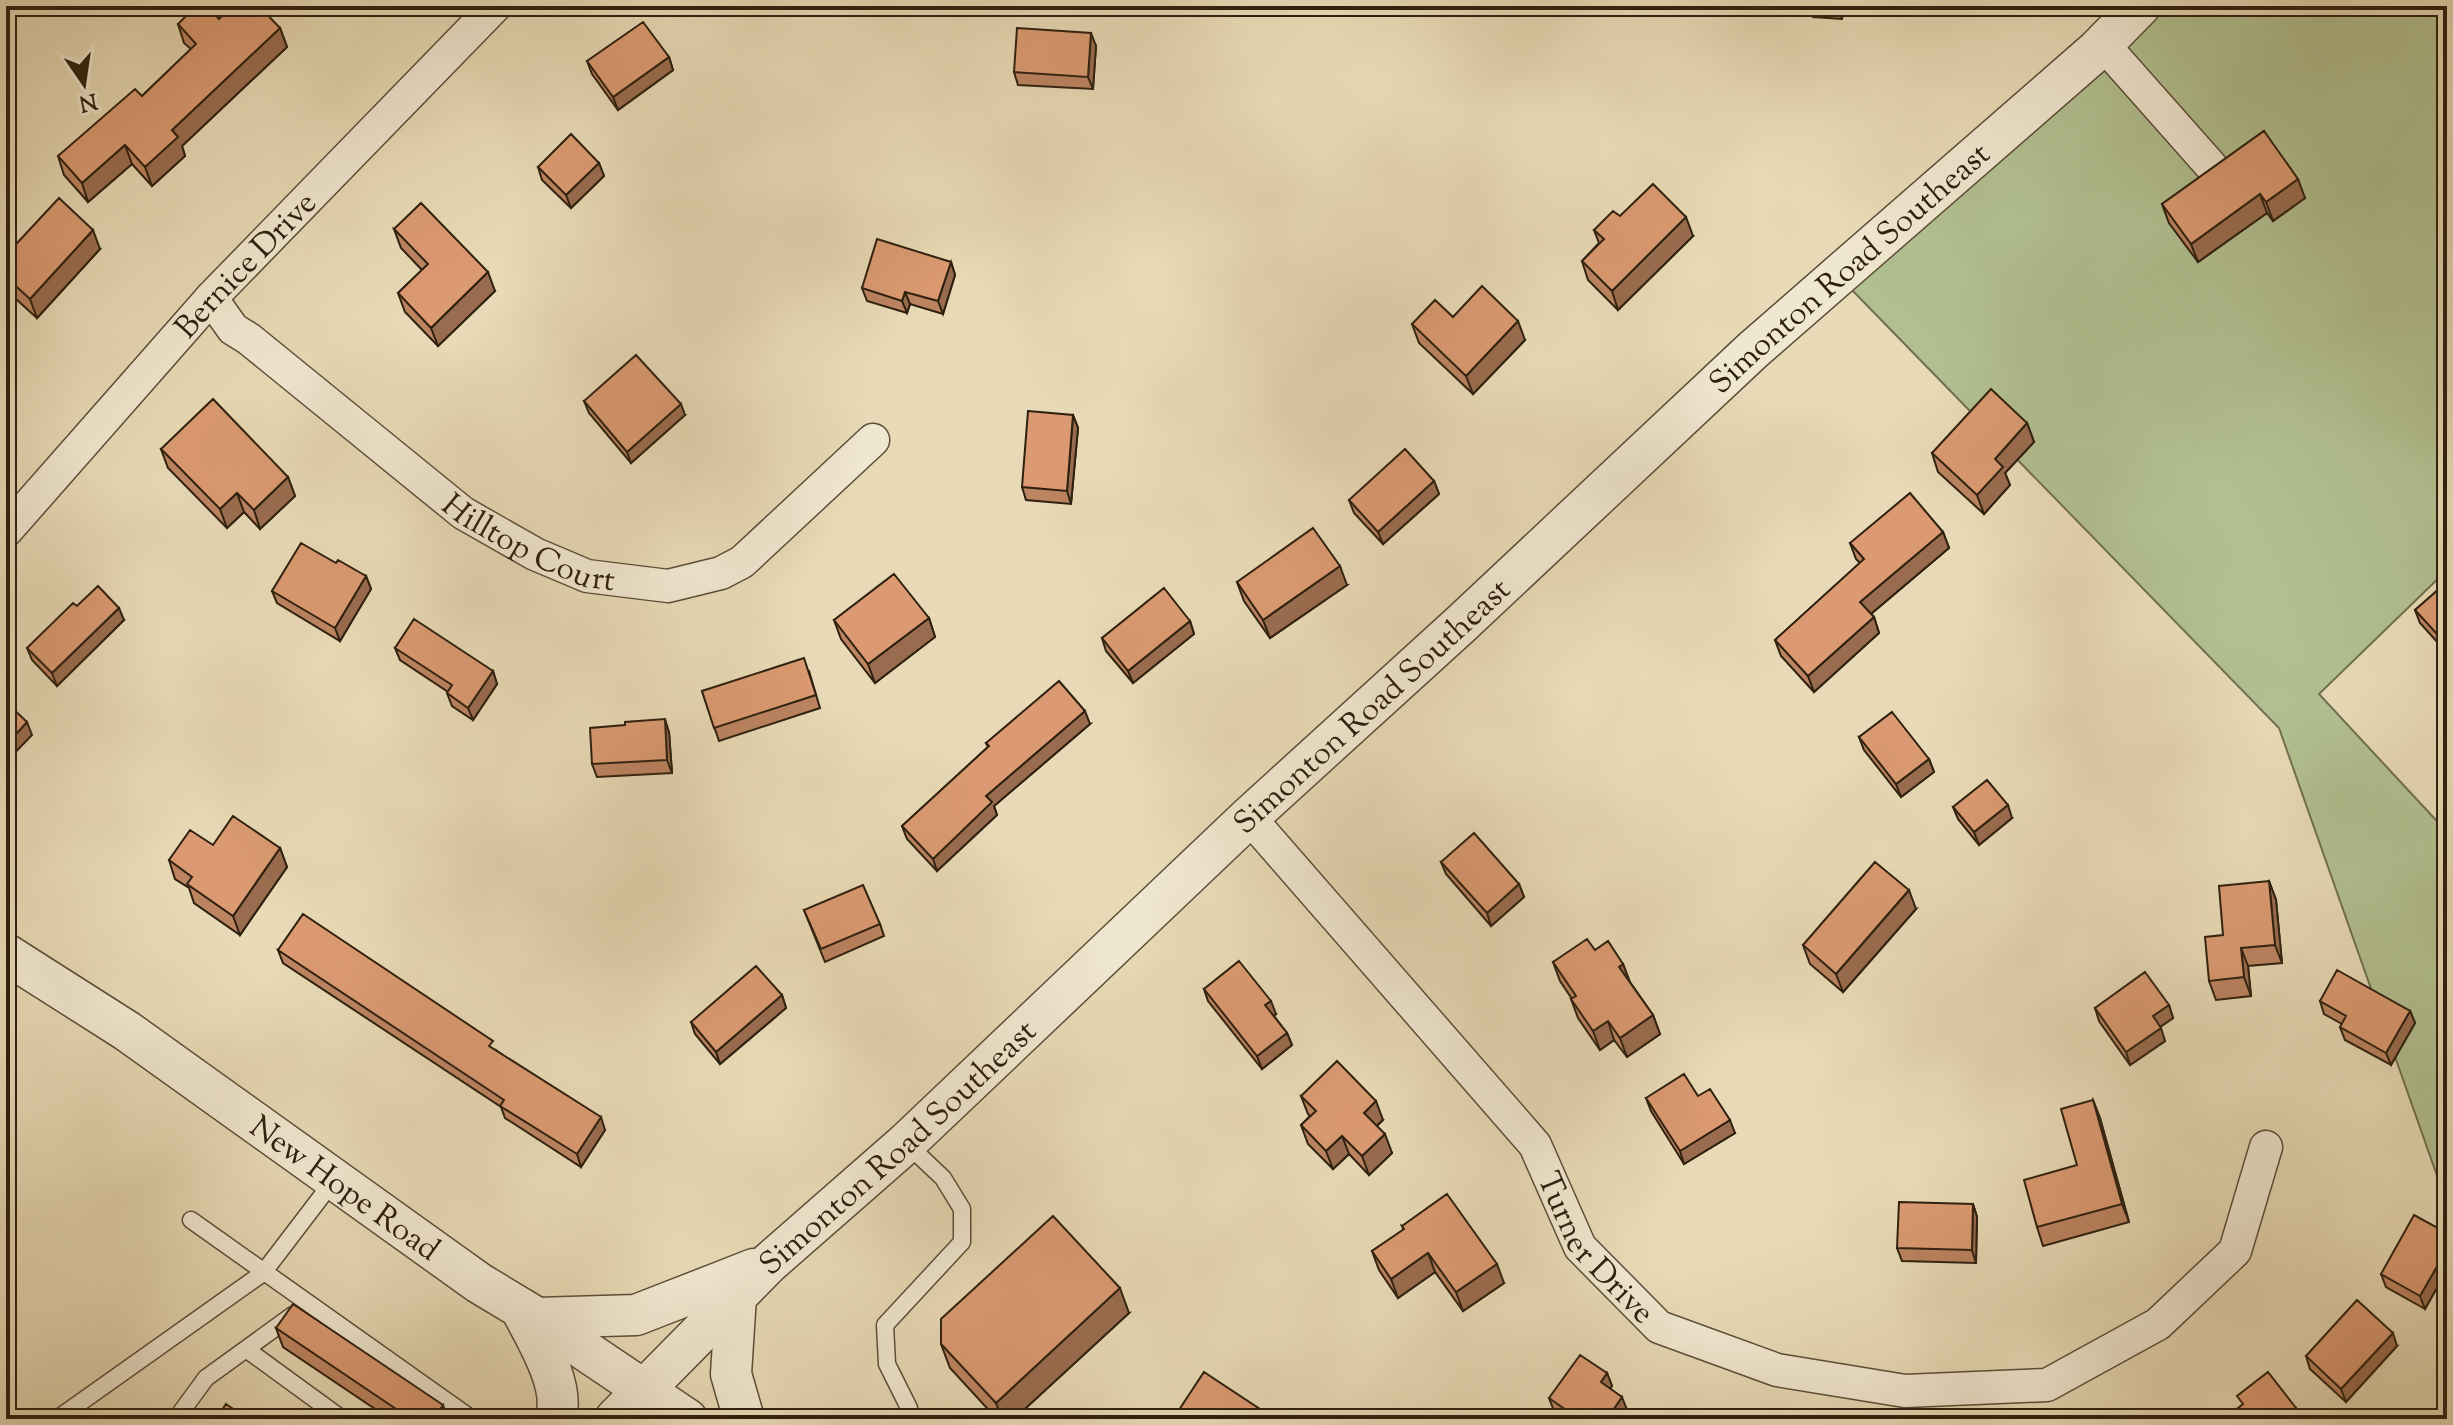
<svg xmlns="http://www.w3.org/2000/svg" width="2453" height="1425" font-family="'Sorts Mill Goudy',serif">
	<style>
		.green { fill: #b2c091; stroke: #707050; stroke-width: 2 }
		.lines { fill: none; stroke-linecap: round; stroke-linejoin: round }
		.service-casing { stroke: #5c4e39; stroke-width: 19 }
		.minor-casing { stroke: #5c4e39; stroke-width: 35 }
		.tertiary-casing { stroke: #5c4e39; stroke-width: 43 }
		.service { stroke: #f0e7d0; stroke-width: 16 }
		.minor { stroke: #f0e7d0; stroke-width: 32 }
		.tertiary { stroke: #f0e7d0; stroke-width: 40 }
		.wall { fill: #bc8461; stroke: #2e200f; stroke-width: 2 }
		.shaded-wall { fill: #996c4f; stroke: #2e200f; stroke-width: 2 }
		.building { fill: #db9a71; stroke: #2e200f; stroke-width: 2 }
		.labels { text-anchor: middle; stroke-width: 6; stroke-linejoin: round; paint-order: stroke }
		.street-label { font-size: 32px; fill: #2e200f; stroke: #f0e7d0 }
	</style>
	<rect width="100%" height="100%" fill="#e8dab6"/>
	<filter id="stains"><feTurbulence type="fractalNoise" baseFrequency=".0025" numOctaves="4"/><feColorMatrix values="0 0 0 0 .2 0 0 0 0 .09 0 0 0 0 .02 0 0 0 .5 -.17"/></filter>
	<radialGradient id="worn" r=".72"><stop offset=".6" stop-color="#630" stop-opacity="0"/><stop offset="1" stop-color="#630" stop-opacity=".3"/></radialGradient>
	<path class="green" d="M2162,6H2447V570L2319,694L2447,832V1204L2279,728L1851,289Z"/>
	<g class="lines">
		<defs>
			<path id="service" d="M907,1144L943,1178L962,1209V1242L885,1325L887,1364L909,1408L910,1419
				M191,1220L472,1419
				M246,1349L342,1419
				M57,1419L263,1273L334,1180
				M176,1419L206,1378L293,1315"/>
			<g id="minor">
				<path d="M2103,44L2211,166"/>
				<path id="s1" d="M211,298L233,329L249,339L463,513L535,554L587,576L668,586L721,573L742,562L873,440"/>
				<path id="s2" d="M6,531L211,298L495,6"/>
				<path id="s3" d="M1249,817L1535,1145L1580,1247L1659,1327L1777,1370L1905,1391L2047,1385L2158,1324L2235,1251L2266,1147"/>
			</g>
			<g id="tertiary">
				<path id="s4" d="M6,954L127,1031L479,1283L537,1318L687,1419"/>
				<path d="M736,1296L731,1374L744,1419"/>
				<path d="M522,1311C536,1338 567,1388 555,1419"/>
				<path d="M537,1318L636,1315L754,1269"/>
				<path id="s5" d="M615,1419L769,1263L906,1143L1249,817L1460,625L1753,350L2097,50L2140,6"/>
			</g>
		</defs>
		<use href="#service" class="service-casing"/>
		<use href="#minor" class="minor-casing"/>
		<use href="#tertiary" class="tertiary-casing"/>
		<use href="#service" class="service"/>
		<use href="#minor" class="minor"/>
		<use href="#tertiary" class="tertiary"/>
	</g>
	<path class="wall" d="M1809,6H1871V8L1843,6L1842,19L1813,17Z
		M219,19L280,28L287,47L182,146L185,156L152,186L132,164L88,202L64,175L58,156L142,96L191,49L184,43L178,24Z
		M1096,46L1093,89L1018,85L1014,72Z
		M669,57L673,70L618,110L592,74L587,61Z
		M2264,131L2305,198L2273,221L2267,213L2198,262L2169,223L2162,204Z
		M599,163L604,176L571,208L542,180L538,167Z
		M394,229L495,291L438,346L405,312L398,293L422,270L401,248Z
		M1594,230L1693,236L1618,310L1588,280L1582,261L1599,243Z
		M100,249L37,318L6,290V255Z
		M951,262L955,275L943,314L910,304L907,313L867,301L862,288Z
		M1453,317L1525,340L1473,394L1419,343L1412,324Z
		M584,401L685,415L631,463L589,413Z
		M1073,415L1078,428L1071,504L1026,500L1022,487Z
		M2027,423L2034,442L2005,473L2010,485L1984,514L1938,472L1932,453Z
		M161,449L288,477L295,496L260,529L244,512L227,528L168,468Z
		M1434,481L1439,494L1383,544L1354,513L1349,500Z
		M1943,532L1949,548L1871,614L1874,617L1879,633L1814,692L1781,656L1775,640L1860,563L1856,559L1850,543Z
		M336,563L366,576L371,589L340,641L277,603L272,591Z
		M1237,582L1347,585L1270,638L1244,601Z
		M2447,582V653L2420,623L2415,610Z
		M77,606L124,620L57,686L32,660L27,648Z
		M929,618L935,637L875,683L841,639L834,620Z
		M1190,621L1194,634L1133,683L1106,651L1102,638Z
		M395,648L493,671L497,684L473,720L452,706L447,693L448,692L400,660Z
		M809,671L820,708L719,741L702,691Z
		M1090,724L994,806L997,815L937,871L907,839L902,826L988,747L986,743Z
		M625,725L669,732L672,773L597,777L592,764Z
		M1859,737L1929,759L1934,772L1901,797L1864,750Z
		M1953,807L2012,818L1979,845L1958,819Z
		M213,845L280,848L287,867L240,935L194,903L189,888L175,879L169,860Z
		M1441,862L1519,884L1524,897L1491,926L1446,874Z
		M2269,881L2276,900L2282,963L2248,966L2251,996L2216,1000L2209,981L2223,935Z
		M1916,909L1843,992L1810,964L1803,945Z
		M804,910L880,924L884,936L825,962Z
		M278,950L496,1050L605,1130L581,1167L505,1118L501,1107L283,963Z
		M1595,950L1623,964L1630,982L1653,1015L1660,1034L1627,1057L1614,1040L1600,1050L1578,1018L1571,999H1572L1560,981L1553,962Z
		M1204,989L1276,1014L1274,1016L1287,1033L1292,1045L1262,1069L1208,1001Z
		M782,995L786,1008L720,1064L695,1034L691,1022Z
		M2320,1001L2410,1011L2415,1023L2391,1065L2345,1040L2340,1027L2342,1024L2324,1014Z
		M2169,1005L2173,1018L2160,1027L2165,1041L2130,1065L2099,1021L2095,1008Z
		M1301,1096L1383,1120L1377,1126L1392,1153L1369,1175L1349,1154L1333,1169L1308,1144L1301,1125L1310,1116L1308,1114Z
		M1698,1096L1735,1133L1684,1164L1651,1111L1646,1098Z
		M2447,1098V1193H2444L2439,1180Z
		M2093,1100L2100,1118L2129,1222L2043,1246L2037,1227L2077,1165Z
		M1973,1204L1977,1217L1976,1263L1902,1261L1897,1248Z
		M1402,1226L1504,1283L1463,1311L1435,1272L1398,1298L1379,1270L1372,1251L1404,1230Z
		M2447,1233V1270L2425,1309L2386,1287L2381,1274Z
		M1129,1313L1014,1419H997L950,1368L941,1344Z
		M276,1328L448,1419H390L283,1347Z
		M2397,1346L2346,1402L2310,1369L2306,1356Z
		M1607,1373L1612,1386L1610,1388L1627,1410L1621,1419H1565L1554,1411L1549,1398Z"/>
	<path class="shaded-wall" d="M6,6H8L10,12L6,16Z
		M1837,6H1843L1842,19Z
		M280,28L287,47L182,146L185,156L152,186L145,167L172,130Z
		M1091,33L1096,46L1093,89L1088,77Z
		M669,57L673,70L618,110L613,97Z
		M125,145L132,164L88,202L82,183Z
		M599,163L604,176L571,208L566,195Z
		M2298,179L2305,198L2273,221L2266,202Z
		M2260,194L2267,213L2198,262L2191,244Z
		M1686,217L1693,236L1618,310L1612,291Z
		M93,230L100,249L37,318L30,299Z
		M951,262L955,275L943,314L938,301Z
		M488,272L495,291L438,346L431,328Z
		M905,292L910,304L907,313L902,301Z
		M1518,321L1525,340L1473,394L1466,376Z
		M681,404L685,415L631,463L627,452Z
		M1073,415L1078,428L1071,504L1067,491Z
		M2027,423L2034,442L2005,473L2010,485L1984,514L1977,495L1995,459Z
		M288,477L295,496L260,529L254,510Z
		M1434,481L1439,494L1383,544L1378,532Z
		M237,493L244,512L227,528L220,509Z
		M1943,532L1949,548L1866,618L1860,602Z
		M1340,566L1347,585L1270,638L1263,620Z
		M366,576L371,589L340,641L335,628Z
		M119,608L124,620L57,686L52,673Z
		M1874,617L1879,633L1814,692L1808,676Z
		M929,618L935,637L875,683L868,664Z
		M1190,621L1194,634L1133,683L1128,671Z
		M493,671L497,684L473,720L468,708Z
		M1085,711L1090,724L994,806L997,815L937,871L933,859L986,796Z
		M665,719L669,732L672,773L667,760Z
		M27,722L32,735L6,762V745Z
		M1929,759L1934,772L1901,797L1896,784Z
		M2008,805L2012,818L1979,845L1974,832Z
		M280,848L287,867L240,935L233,916Z
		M2269,881L2276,900L2282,963L2275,945Z
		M1519,884L1524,897L1491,926L1487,913Z
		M1909,890L1916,909L1843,992L1836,974Z
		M2241,948L2248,966L2251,996L2244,977Z
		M1623,964L1630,983L1619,967Z
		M782,995L786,1008L720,1064L716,1052Z
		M1271,1001L1276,1014L1270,1018L1265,1005Z
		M2169,1005L2173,1018L2157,1029L2153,1016Z
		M2410,1011L2415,1023L2391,1065L2386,1053Z
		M1653,1015L1660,1034L1627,1057L1620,1038Z
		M1608,1021L1614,1040L1600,1050L1593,1031Z
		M2161,1028L2165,1041L2130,1065L2126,1052Z
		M1287,1033L1292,1045L1262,1069L1257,1056Z
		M2093,1100L2100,1118L2129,1222L2122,1204Z
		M1376,1101L1383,1120L1371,1131L1364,1113Z
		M601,1117L605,1130L581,1167L577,1154Z
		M1730,1120L1735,1133L1684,1164L1680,1151Z
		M1385,1134L1392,1153L1369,1175L1362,1156Z
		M1342,1136L1349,1154L1333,1169L1326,1151Z
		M1973,1204L1977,1217L1976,1263L1972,1250Z
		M2447,1249V1270L2425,1309L2420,1296Z
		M1428,1253L1435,1272L1398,1298L1391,1279Z
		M1497,1264L1504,1283L1463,1311L1456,1292Z
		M1120,1288L1129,1313L1014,1419H1002L996,1403Z
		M2393,1333L2397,1346L2346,1402L2341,1389Z
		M1607,1373L1612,1386L1606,1394L1601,1382Z
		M1622,1397L1627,1410L1621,1419H1607Z
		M443,1405L448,1419H434Z
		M2296,1408L2300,1419H2282Z"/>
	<path class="building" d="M196,6H207L219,19L232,6H259L280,28L172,130L178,137L145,167L125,145L82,183L58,156L135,89L142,96L196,44L178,24Z
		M643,22L669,57L613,97L587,61Z
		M1017,28L1091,33L1088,77L1014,72Z
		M2264,131L2298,179L2266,202L2260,194L2191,244L2162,204Z
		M571,134L599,163L566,195L538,167Z
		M1653,184L1686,217L1612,291L1582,261L1604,239L1594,230L1613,211L1620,216Z
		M59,198L93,230L30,299L6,277V255Z
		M421,203L488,272L431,328L398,293L428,264L394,229Z
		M877,239L951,262L938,301L905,292L902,301L862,288Z
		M1482,286L1518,321L1466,376L1412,324L1435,300L1453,317Z
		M636,355L681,404L627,452L584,401Z
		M1991,389L2027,423L1995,459L2003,467L1977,495L1932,453Z
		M213,399L288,477L254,510L237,493L220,509L161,449Z
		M1028,411L1073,415L1067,491L1022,487Z
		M1405,449L1434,481L1378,532L1349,500Z
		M1910,493L1943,532L1860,602L1874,617L1808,676L1775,640L1864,559L1850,543Z
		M1313,528L1340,566L1263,620L1237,582Z
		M301,543L336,563L338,560L366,576L335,628L272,591Z
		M894,574L929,618L868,664L834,620Z
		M2447,582V645L2415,610Z
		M98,586L119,608L52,673L27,648L73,603L77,606Z
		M1164,588L1190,621L1128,671L1102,638Z
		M414,619L493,671L468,708L447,693L452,685L395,648Z
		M804,658L816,695L714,728L702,691Z
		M1059,681L1085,711L986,796L992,802L933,859L902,826L989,746L986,743Z
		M6,702L27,722L6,745Z
		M1892,712L1929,759L1896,784L1859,737Z
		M665,719L667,760L592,764L590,728L625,725V722Z
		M1987,780L2008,805L1974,832L1953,807Z
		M233,816L280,848L233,916L187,884L192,877L169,860L190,830L213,845Z
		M1474,833L1519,884L1487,913L1441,862Z
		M1875,862L1909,890L1836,974L1803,945Z
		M2269,881L2275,945L2241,948L2244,977L2209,981L2205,937L2223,935L2219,886Z
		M863,885L880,924L821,949L804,910Z
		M303,914L493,1041L489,1046L601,1117L577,1154L500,1106L504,1100L278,950Z
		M1587,939L1595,950L1608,941L1623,964L1619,967L1653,1015L1620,1038L1608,1021L1593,1031L1571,999L1576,996L1553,962Z
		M1239,961L1271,1001L1265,1005L1287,1033L1257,1056L1204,989Z
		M756,966L782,995L716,1052L691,1022Z
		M2337,970L2410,1011L2386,1053L2340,1027L2346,1016L2320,1001Z
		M2145,972L2169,1005L2153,1016L2161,1028L2126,1052L2095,1008Z
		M1337,1061L1376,1101L1364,1113L1385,1134L1362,1156L1342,1136L1326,1151L1301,1125L1316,1111L1301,1096Z
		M1684,1074L1698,1096L1710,1089L1730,1120L1680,1151L1646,1098Z
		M2447,1098V1181L2439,1180Z
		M2093,1100L2122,1204L2037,1227L2024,1180L2077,1165L2061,1109Z
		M1447,1194L1497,1264L1456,1292L1428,1253L1391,1279L1372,1251L1404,1229L1402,1226Z
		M1899,1202L1973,1204L1972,1250L1897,1248Z
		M2414,1215L2447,1233V1249L2420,1296L2381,1274Z
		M1053,1216L1120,1288L996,1403L941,1344V1319Z
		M2357,1300L2393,1333L2341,1389L2306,1356Z
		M293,1304L443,1405L434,1419H411L276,1328Z
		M1580,1355L1607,1373L1601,1382L1622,1397L1607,1419H1579L1549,1398Z
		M1204,1372L1275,1419H1173Z
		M2268,1372L2296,1408L2282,1419H2224L2243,1404L2237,1396Z
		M226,1404L248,1419H216Z"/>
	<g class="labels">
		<g class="street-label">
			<text dy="11" stroke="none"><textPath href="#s2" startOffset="358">Bernice Drive</textPath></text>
			<text dy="11" stroke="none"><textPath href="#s5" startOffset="1688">Simonton Road Southeast</textPath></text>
			<text dy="11" stroke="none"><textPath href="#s1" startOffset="406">Hilltop Court</textPath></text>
			<text dy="11" stroke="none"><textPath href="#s5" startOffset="1040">Simonton Road Southeast</textPath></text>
			<text dy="11" stroke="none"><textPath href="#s5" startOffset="392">Simonton Road Southeast</textPath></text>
			<text dy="11" stroke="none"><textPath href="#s4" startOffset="412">New Hope Road</textPath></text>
			<text dy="11" stroke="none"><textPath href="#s3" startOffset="556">Turner Drive</textPath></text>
		</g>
	</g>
	<rect width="2453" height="1425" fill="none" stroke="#e8dab6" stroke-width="32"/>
	<rect x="8" y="8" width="2437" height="1409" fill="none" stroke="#2e200f" stroke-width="4"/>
	<rect x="16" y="16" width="2421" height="1393" fill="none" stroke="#2e200f" stroke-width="2"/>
	<g transform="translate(84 84) rotate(167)" stroke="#f0e7d0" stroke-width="6" paint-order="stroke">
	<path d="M0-6L14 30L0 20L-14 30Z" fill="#2e200f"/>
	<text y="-12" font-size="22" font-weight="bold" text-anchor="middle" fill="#2e200f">N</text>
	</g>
	<rect width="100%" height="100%" filter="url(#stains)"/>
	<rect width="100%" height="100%" fill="url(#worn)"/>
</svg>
